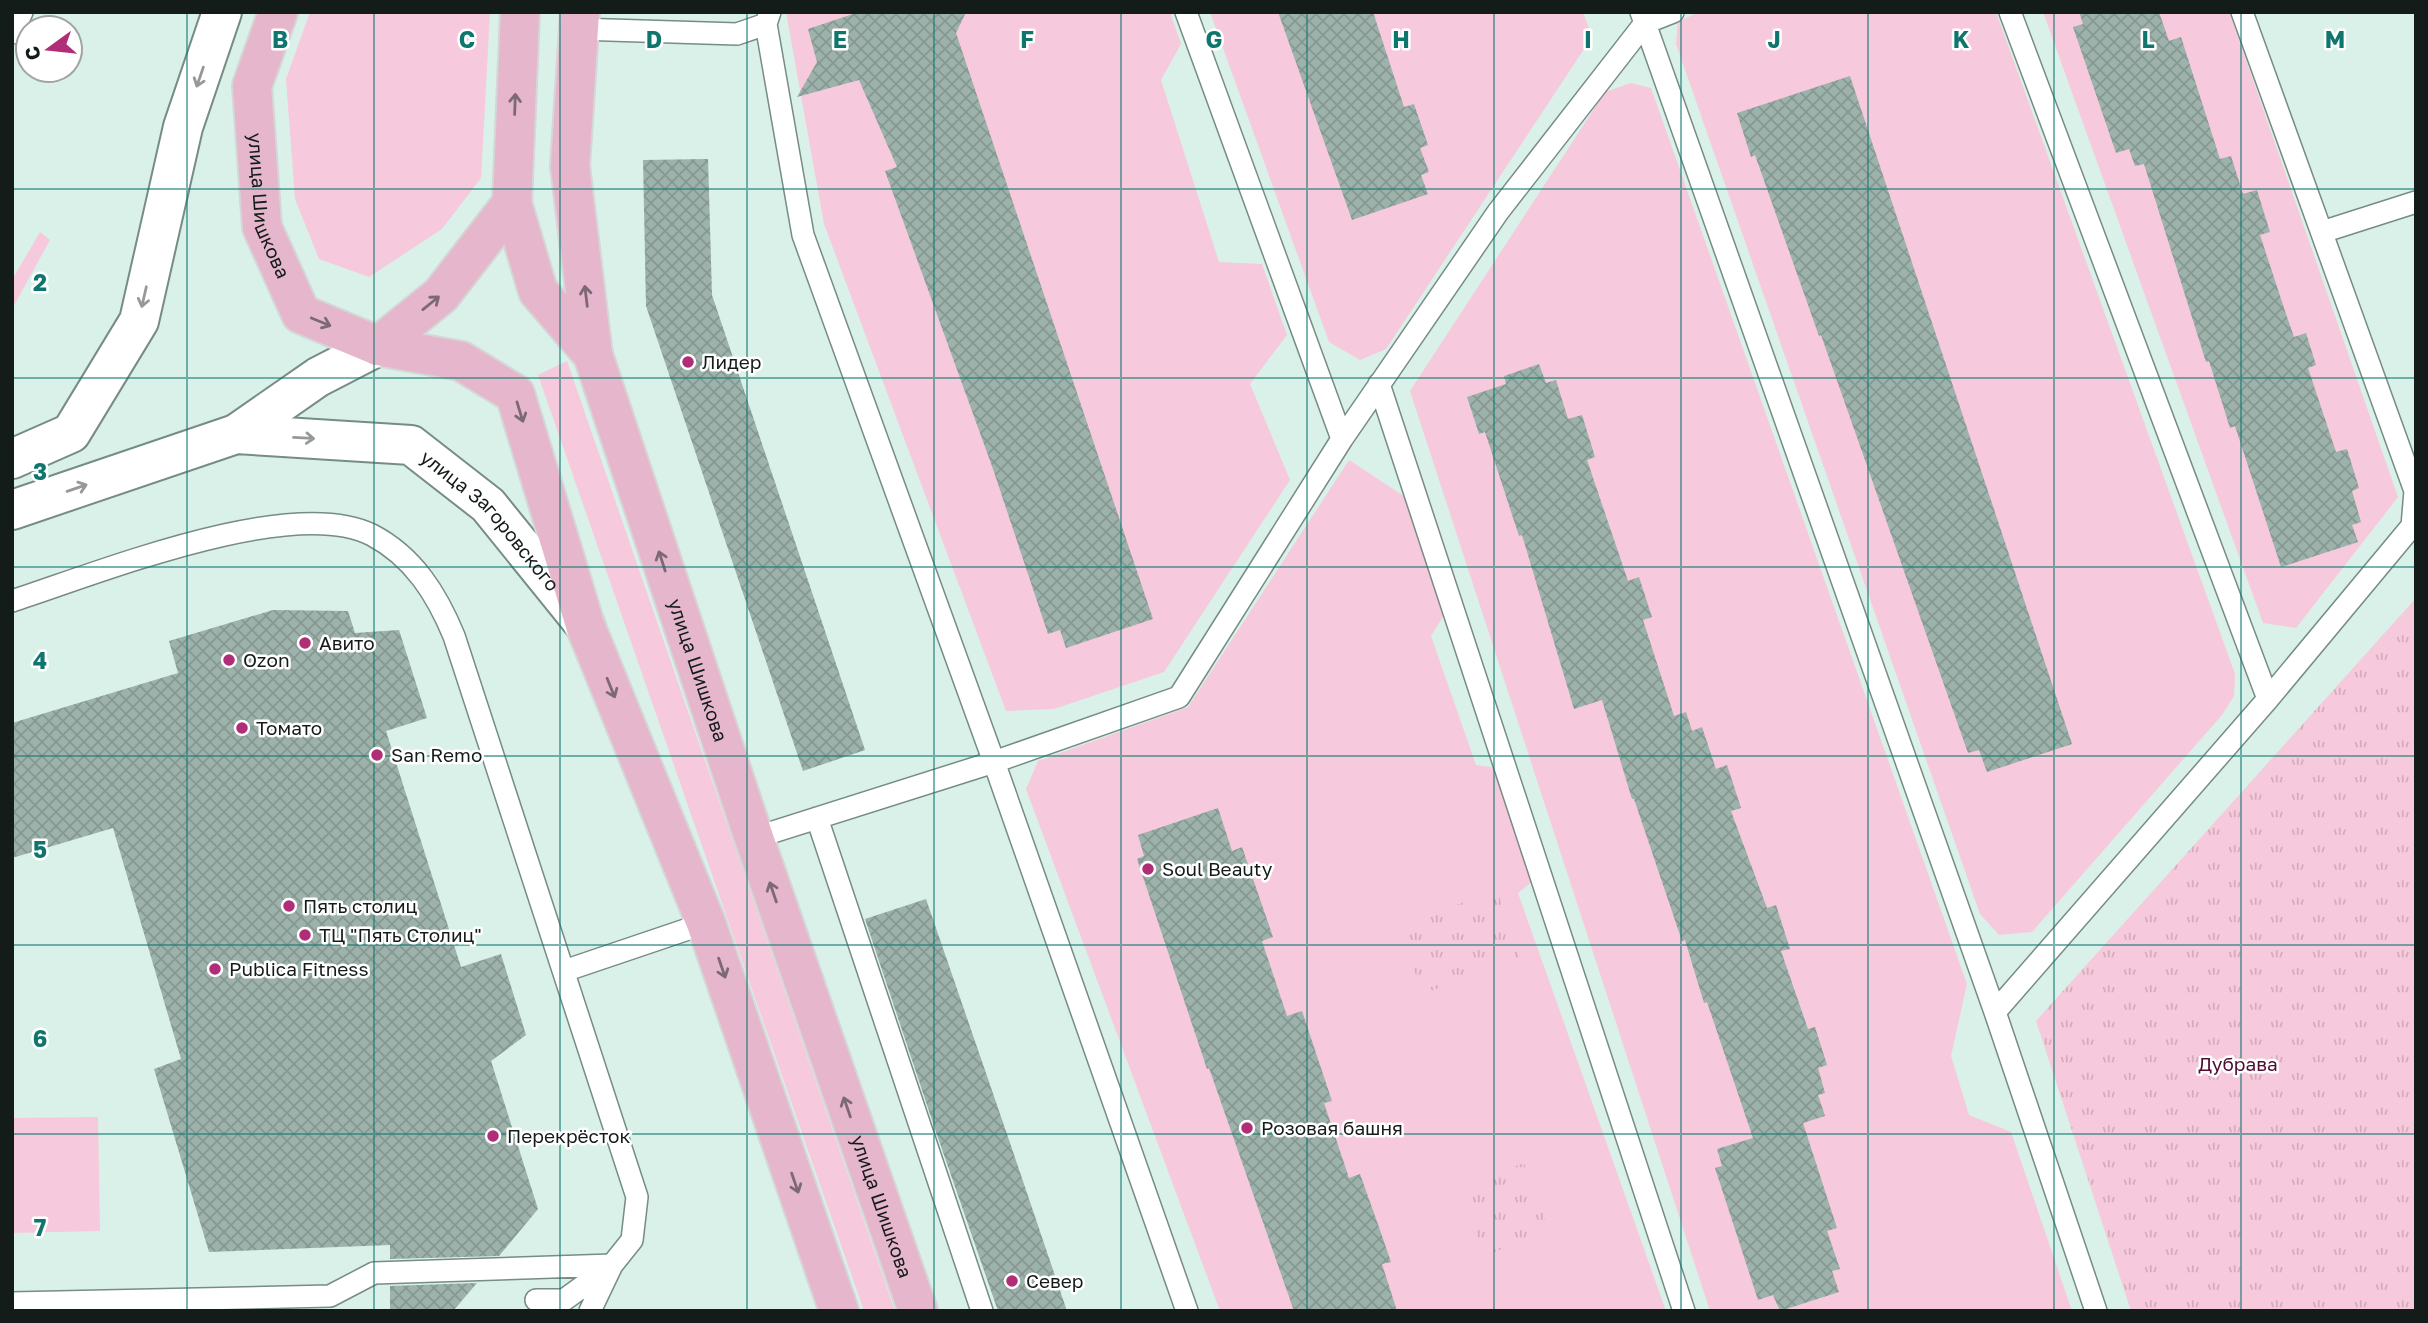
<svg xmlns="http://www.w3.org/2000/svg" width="2428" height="1323" font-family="'Golos Text',sans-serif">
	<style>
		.grass { fill: #f7c9dc }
		.park { fill: url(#park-tufts) }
		.building { fill: url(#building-cross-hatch) }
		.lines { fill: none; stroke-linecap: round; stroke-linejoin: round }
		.service-casing { stroke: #768c84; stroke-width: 24 }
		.tertiary-casing { stroke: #768c84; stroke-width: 42 }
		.primary-casing { stroke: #d5d6d6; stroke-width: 42 }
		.service { stroke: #fff; stroke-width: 21 }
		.tertiary { stroke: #fff; stroke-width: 38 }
		.primary { stroke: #e6b6cd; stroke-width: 38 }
		.oneway { stroke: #959998 }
		.oneway2 { stroke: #7d6973 }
		.grid { fill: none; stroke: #0f766e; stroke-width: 2; stroke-opacity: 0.55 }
		.poi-dot { fill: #b02d77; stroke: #fff; stroke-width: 2.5 }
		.labels { text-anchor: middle; stroke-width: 5; stroke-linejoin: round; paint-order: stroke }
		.street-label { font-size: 19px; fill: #141c19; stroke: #fff }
		.poi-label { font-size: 19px; fill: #141c19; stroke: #fff; text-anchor: start }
		.park-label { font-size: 19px; fill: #4f0c32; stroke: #fff }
		.grid-label { font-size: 23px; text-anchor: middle; font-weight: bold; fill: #0f766e; stroke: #fff; stroke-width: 5; stroke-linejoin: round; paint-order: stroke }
	</style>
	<defs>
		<pattern id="park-tufts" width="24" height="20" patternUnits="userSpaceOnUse" patternTransform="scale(1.75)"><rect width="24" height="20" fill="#f7c9dc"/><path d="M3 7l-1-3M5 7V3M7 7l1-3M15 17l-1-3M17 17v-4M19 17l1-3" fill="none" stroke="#d3acbc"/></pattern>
		<pattern id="building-cross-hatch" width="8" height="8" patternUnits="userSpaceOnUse" patternTransform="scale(1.75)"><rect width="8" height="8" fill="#9cb2aa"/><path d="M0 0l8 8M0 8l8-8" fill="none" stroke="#869892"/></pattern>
	</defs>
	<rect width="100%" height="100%" fill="#d9f1e8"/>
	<path class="grass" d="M310,12H490L481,178L442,229L369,277L319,259L295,199L286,79Z
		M786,12H1170L1181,44L1161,80L1219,262L1262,264L1287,335L1250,384L1290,480L1164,672L1054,709L1006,711L824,224Z
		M1210,12H1583L1592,37L1386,349L1360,360L1329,342Z
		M1699,12H1996L2235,674L2234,696L2222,715L2032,932L1999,935L1980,914L1676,44L1678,22Z
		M2043,12L2230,14L2398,497L2296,628L2263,623Z
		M1631,83L1651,88L1967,984L1951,1056L1969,1115L2011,1132L2072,1311H1710L1410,391L1605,92Z
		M40,232L50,240L12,309V280Z
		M567,361L895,1311H864L538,375Z
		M1349,460L1428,512L1454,599L1431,636L1476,765L1517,771L1549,868L1518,893L1666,1311H1220L1026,789L1038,761L1188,707Z
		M98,1117L100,1231L12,1233V1118Z"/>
	<path class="park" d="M2416,598V1311H2131L2036,1021Z
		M1497,891L1521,960L1422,994L1399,924Z
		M1524,1163L1550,1232L1483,1256L1458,1187Z"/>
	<path class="building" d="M859,12H966L956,33L1153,619L1066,648L1060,630L1048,634L993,469L885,171L897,167L859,80L797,97L817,62L808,29Z
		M1278,12H1373L1404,107L1414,104L1428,145L1420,148L1429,172L1421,175L1428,194L1352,220Z
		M2079,12H2159L2169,41L2181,37L2220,159L2231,156L2243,194L2257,190L2270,232L2260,235L2286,314L2294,337L2306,333L2316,365L2308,368L2336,452L2347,449L2359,488L2352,491L2361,522L2352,525L2358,542L2281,567L2235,426L2230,428L2209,361L2206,362L2144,164L2135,166L2129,149L2116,153L2073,27L2083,24Z
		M1850,76L2072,744L1987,772L1979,750L1968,753L1821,335L1819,336L1755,155L1751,157L1737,113Z
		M708,159L712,295L865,750L803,771L646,306L643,160Z
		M1539,364L1546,383L1556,380L1568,419L1582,415L1595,457L1587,460L1628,581L1639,577L1652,617L1643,620L1674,716L1686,712L1692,731L1702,727L1716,769L1727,765L1741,808L1731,811L1767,908L1776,905L1790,949L1781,951L1808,1029L1815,1027L1827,1065L1818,1068L1825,1093L1818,1095L1825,1116L1803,1123L1837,1228L1827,1231L1840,1269L1832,1271L1839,1292L1780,1311L1773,1295L1758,1300L1715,1168L1722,1166L1717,1149L1753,1138L1707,1002L1704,1003L1685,940L1682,941L1634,799H1632L1602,700L1574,709L1522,535L1519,536L1485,432L1479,434L1467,397L1506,384L1504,376Z
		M273,610L348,611L355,633L399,630L427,718L386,731L461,967L501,954L526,1035L491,1061L538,1209L499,1256L390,1259V1245L209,1252L154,1069L181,1059L113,828L12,858V723L178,673L169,641Z
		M1218,808L1232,851L1242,847L1273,937L1262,941L1287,1016L1302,1011L1332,1101L1324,1103L1349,1178L1360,1174L1380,1230L1391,1262L1382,1264L1397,1311H1294L1209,1068L1207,1069L1137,859L1144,856L1138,835Z
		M926,899L1008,1137L1067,1311H998L935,1129L865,919Z
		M477,1283L453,1311H390V1286Z"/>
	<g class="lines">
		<defs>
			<path id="service" d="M770,12L766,24L803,235L994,762L1187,1311
				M1186,12L1342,439
				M1641,12L1995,1012L2096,1311
				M2010,12L2268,699
				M577,29L737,34L766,24
				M12,33L22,12
				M2322,232L2416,202
				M1379,384L1684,1311
				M12,601C96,574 292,494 372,535C414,557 437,595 454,636L637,1197L632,1240L612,1265L374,1273L330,1296L12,1303
				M817,818L982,1311
				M754,838L994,762L1179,697L1342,439L1498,212L1645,23L1673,12
				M564,971L706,923
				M1995,1012L2268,699L2412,526L2415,491L2242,12
				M536,1300H564L612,1265
				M590,1311L611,1267"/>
			<g id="tertiary">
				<path d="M236,434L318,377L378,346"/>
				<path d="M12,459L71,433L139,321L183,127L222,12"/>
				<path id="s1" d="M12,510L236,434L411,445L488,505L585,625"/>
			</g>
			<g id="primary">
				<path id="s2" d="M278,12L252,86L262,227L301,314L378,346L461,361L515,394L585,625L706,923L839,1311"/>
				<path id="s3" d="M580,12L570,166L593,355L754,838L918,1311"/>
				<path d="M512,203L538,291L593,355"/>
				<path d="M378,346L441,295L512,203L520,12"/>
			</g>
		</defs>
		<use href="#service" class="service-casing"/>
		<use href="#tertiary" class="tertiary-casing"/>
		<use href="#primary" class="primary-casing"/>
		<use href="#service" class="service"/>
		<use href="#tertiary" class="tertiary"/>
		<use href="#primary" class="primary"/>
	</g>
	<defs><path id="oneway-shaft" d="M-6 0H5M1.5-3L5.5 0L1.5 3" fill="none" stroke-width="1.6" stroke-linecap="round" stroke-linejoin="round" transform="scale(1.75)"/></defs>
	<g class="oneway">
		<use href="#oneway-shaft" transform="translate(200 77) rotate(109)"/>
		<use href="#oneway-shaft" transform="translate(144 297) rotate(103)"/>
		<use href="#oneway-shaft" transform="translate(304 438) rotate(3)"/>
		<use href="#oneway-shaft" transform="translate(77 488) rotate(-19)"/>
	</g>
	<g class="oneway2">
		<use href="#oneway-shaft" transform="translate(515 104) rotate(-88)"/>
		<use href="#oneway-shaft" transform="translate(586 296) rotate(-97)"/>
		<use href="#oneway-shaft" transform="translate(431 303) rotate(-39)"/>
		<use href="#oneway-shaft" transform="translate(321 322) rotate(22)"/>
		<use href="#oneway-shaft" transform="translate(520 412) rotate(73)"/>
		<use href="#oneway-shaft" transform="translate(662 561) rotate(-108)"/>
		<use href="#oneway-shaft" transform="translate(611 688) rotate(68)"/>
		<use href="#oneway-shaft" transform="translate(773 892) rotate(-109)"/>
		<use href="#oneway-shaft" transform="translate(722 968) rotate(71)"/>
		<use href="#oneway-shaft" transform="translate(847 1107) rotate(-109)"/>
		<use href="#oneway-shaft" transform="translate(795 1183) rotate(71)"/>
	</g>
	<path class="grid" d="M187,12V1311M374,12V1311M560,12V1311M747,12V1311M934,12V1311M1121,12V1311M1307,12V1311M1494,12V1311M1681,12V1311M1868,12V1311M2054,12V1311M2241,12V1311M12,189H2416M12,378H2416M12,567H2416M12,756H2416M12,945H2416M12,1134H2416"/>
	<g class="poi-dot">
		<circle cx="688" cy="362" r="7"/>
		<circle cx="305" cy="643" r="7"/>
		<circle cx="229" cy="660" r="7"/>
		<circle cx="242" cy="728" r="7"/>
		<circle cx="377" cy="755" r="7"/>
		<circle cx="1148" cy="869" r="7"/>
		<circle cx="289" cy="906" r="7"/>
		<circle cx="305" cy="935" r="7"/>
		<circle cx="215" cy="969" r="7"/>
		<circle cx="1247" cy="1128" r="7"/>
		<circle cx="493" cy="1136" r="7"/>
		<circle cx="1012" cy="1281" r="7"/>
	</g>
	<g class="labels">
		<g class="street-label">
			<text dy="7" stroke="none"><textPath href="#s2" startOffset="200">улица Шишкова</textPath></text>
			<text dy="7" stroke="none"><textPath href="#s1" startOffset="522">улица Загоровского</textPath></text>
			<text dy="7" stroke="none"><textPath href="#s3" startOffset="677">улица Шишкова</textPath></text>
			<text dy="7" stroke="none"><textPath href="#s3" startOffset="1244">улица Шишкова</textPath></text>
		</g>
		<g class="poi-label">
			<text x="702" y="369">Лидер</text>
			<text x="319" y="650">Авито</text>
			<text x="243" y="667">Ozon</text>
			<text x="256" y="735">Томато</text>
			<text x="391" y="762">San Remo</text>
			<text x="1162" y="876">Soul Beauty</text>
			<text x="303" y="913">Пять столиц</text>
			<text x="319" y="942">ТЦ "Пять Столиц"</text>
			<text x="229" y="976">Publica Fitness</text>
			<text x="1261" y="1135">Розовая башня</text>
			<text x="507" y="1143">Перекрёсток</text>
			<text x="1026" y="1288">Север</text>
		</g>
		<g class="park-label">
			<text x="2238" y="1071">Дубрава</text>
		</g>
	</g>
	<g class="grid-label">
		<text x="280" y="48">B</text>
		<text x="467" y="48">C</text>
		<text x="654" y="48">D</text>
		<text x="840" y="48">E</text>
		<text x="1027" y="48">F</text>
		<text x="1214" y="48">G</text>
		<text x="1401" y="48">H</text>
		<text x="1588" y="48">I</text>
		<text x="1774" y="48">J</text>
		<text x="1961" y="48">K</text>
		<text x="2148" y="48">L</text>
		<text x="2335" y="48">M</text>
		<text x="40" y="291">2</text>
		<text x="40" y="480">3</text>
		<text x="40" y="669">4</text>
		<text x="40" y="858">5</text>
		<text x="40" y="1047">6</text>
		<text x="40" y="1236">7</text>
	</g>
	<rect width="2428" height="1323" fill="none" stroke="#141c19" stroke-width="28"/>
	<g transform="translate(49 49) rotate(255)"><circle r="33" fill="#ffffff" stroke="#a1a4a3" stroke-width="2"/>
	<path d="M0-5L12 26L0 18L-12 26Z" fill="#b02d77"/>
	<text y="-10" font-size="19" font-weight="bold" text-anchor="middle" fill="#141c19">С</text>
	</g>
</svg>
